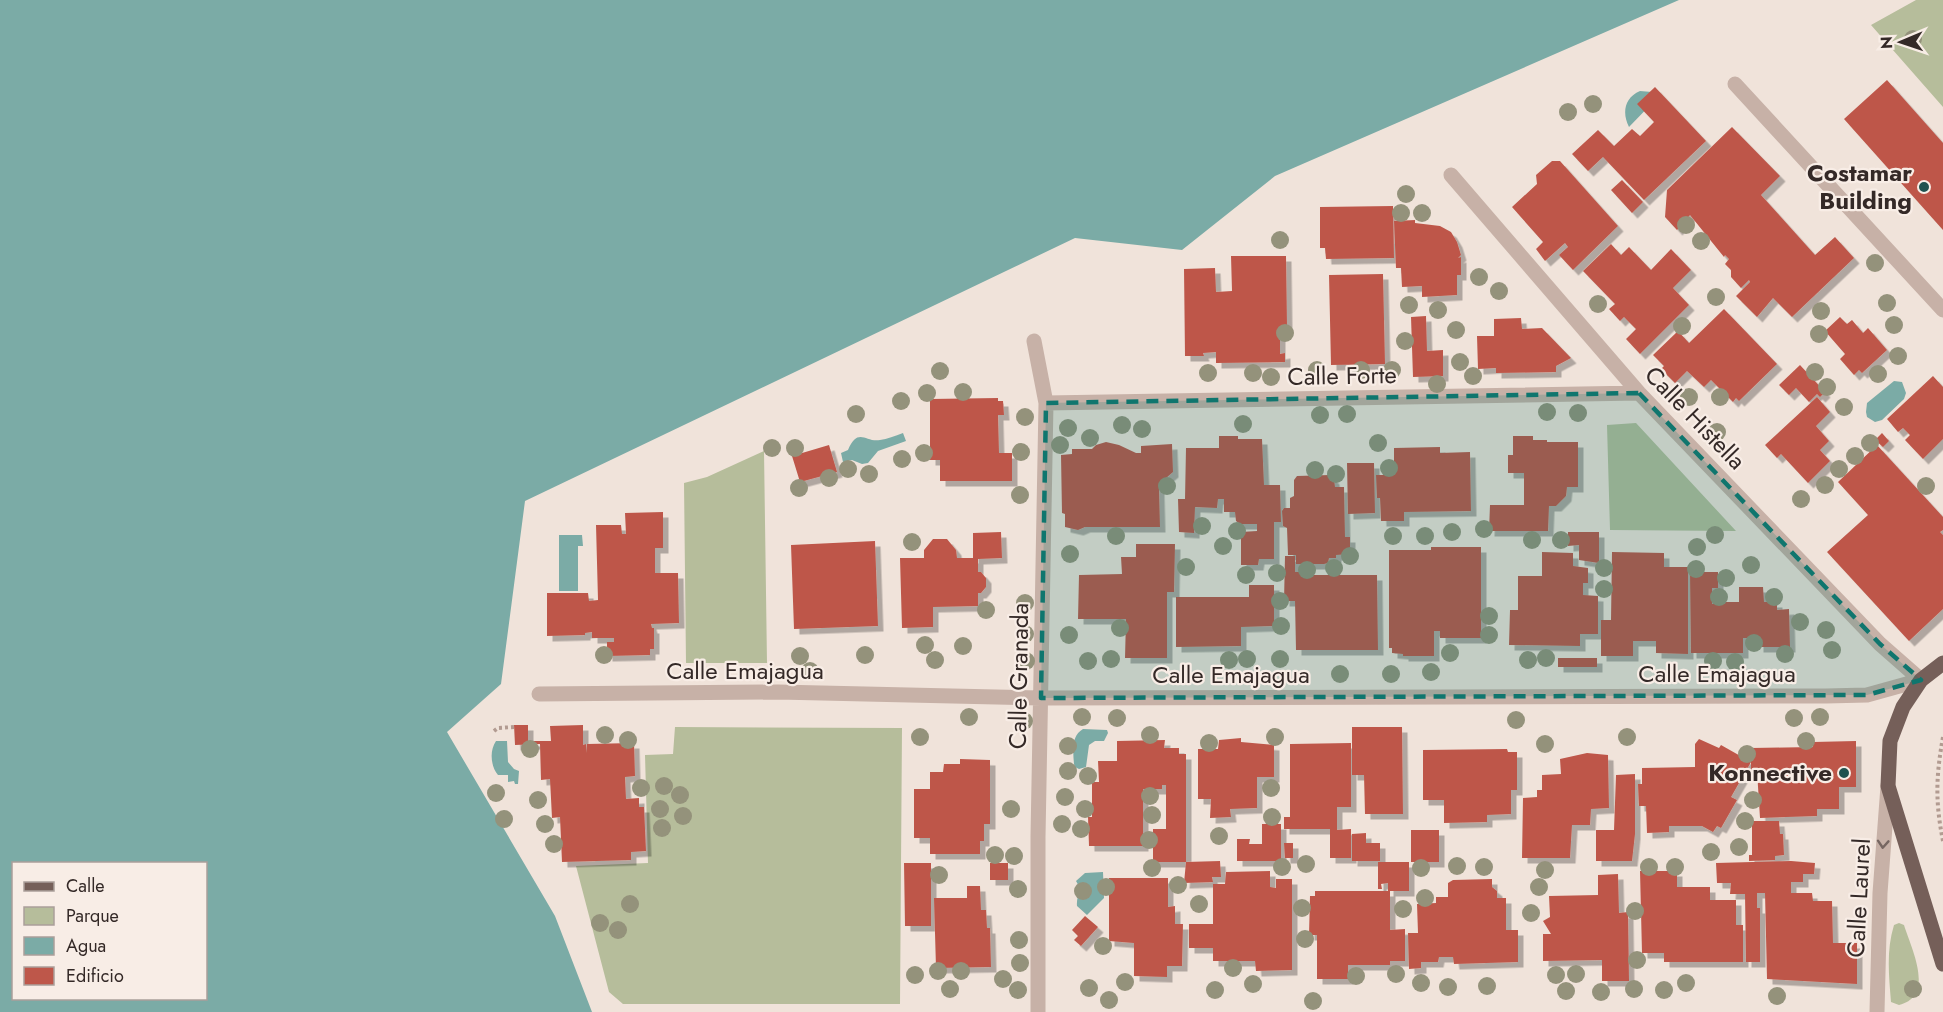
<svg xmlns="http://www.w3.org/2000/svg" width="1943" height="1012" font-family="Jost,sans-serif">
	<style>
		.green { fill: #b6bd9b }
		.water { fill: #7baba6; fill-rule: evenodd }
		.building { fill: #be574a; filter: url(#shadow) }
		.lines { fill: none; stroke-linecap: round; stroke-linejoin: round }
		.path { stroke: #b29b91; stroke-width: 4; stroke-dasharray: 3 3; stroke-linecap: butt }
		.street { stroke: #c7b1a7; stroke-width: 15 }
		.primary { stroke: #755f59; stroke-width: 15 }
		.tree { fill: #94927b }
		.oneway { stroke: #766661 }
		.marked { fill: #0f766e; fill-opacity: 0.2; stroke: #0f766e; stroke-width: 4.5; stroke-dasharray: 12 8; stroke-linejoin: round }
		.poi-dot { fill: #1f524f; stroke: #f8ede6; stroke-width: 2 }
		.labels { text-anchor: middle; stroke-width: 4.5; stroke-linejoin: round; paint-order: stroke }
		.poi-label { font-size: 24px; font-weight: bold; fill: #342927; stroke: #f8ede6; text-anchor: end }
		.street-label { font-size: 24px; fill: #342927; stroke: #f8ede6 }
	</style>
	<defs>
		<filter id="shadow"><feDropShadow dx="5.5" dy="5.5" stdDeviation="0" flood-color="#0004"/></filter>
	</defs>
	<rect width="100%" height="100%" fill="#f0e3da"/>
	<path class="green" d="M1916,0H1943V107L1871,25Z
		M1636,423L1736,531L1610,530L1607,425Z
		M764,451L767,663H686L684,483L707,477Z
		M675,727L902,728L900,1004H623L609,992L576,866L648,863L645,755L673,754Z
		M1899,923L1904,925C1911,948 1936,996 1899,1005L1891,1002C1889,976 1886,951 1894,925Z"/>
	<path class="water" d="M0,0H1679L1275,176L1182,250L1075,238L525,501L501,684L447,732L555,916L592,1012H0ZM14,864H206V998H14Z
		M1640,91L1652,92L1658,97L1629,127C1622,113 1624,98 1640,91Z
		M1894,381L1902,382L1906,393L1904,399L1882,420L1875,422L1867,417L1866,412L1867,403Z
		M903,433L906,441L878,451L868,463L862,464L852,460L843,462L841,453L848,450C858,426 866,443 880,440C887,439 895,436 903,433Z
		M559,535H582L583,546H578V591H559Z
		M1083,729L1107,730L1108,733L1104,741H1095L1089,745L1086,767L1079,769L1075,767L1074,764C1073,751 1071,736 1083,729Z
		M496,741H507L508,762L514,769L519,771L518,784H515L514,781L508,782V775H498C491,767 489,751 496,741Z
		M1103,872L1104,898L1087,915L1077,906C1076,897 1082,890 1076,881L1085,873Z"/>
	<path class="building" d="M1887,80L1943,143V230L1844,119Z
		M1655,87L1706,141L1644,200L1603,157L1588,171L1572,154L1598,130L1614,146L1632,129L1640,136L1654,122L1637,104Z
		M1732,127L1780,176L1761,195L1815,255L1835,237L1854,258L1792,317L1773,298L1757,317L1736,296L1750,282L1749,280L1741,288L1731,277V270L1725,264L1729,259L1725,255L1724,257L1690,215L1677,230L1665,217L1667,190Z
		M1552,161H1560L1618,226L1573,270L1559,255L1568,247L1565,243L1545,261L1536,249L1543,242L1512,207L1537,184L1536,175Z
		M1622,180L1643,202L1632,213L1611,190Z
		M1393,206L1394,258L1326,259L1325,248H1320V207Z
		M1415,220V223L1440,226L1451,232L1457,242L1461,255L1458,258L1461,257V275H1457V295L1422,297V286L1402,287L1401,268H1396L1394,221Z
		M1611,244L1621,255L1629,247L1651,270L1671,249L1691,270L1673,288L1689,305L1640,354L1626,339L1636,329L1624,317L1620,321L1609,309L1615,304L1583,271Z
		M1231,256H1286L1287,326H1280V354L1285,353V362L1216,363V352L1203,353L1204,356H1185L1184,269L1215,268L1216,292L1232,291Z
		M1383,274L1385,364L1331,365L1329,275Z
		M1724,309L1777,364L1739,401L1736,398L1733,402L1711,380L1704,387L1687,371L1675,383L1661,369L1664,366L1653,355L1678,331L1689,343Z
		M1426,316L1427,351L1443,350V376L1413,377L1411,317Z
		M1840,317L1847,324L1852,320L1863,333L1868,328L1887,350L1862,373L1859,370L1854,375L1840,359L1845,354L1825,331Z
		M1521,318L1522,329L1542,328L1571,358L1556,366V372L1496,373V368L1478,369L1477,336H1494V319Z
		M1800,365L1825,392L1820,397L1817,394L1809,402L1796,388L1789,395L1779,385Z
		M1933,376L1943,387V439L1923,459L1905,440L1910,435L1903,428L1898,432L1887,419Z
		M1817,397L1830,412L1816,426L1829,441L1820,450L1830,461L1808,483L1781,454L1777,458L1765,445Z
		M998,398V401H1003L1004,415H998L999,453H1012V481H940V460H930V399Z
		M1882,433L1889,441L1883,447L1875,440Z
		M1219,436H1238V439H1262L1264,485H1280L1281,522H1274V559H1259L1258,565H1241V532L1257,531V524H1240L1236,521L1235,512H1224V499H1218L1217,508L1195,507L1194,533L1179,532L1178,499H1185L1186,448H1219Z
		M1513,436H1533V440H1547V442H1578V487H1567L1566,496L1556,506H1549L1548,531H1489L1490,505H1524V473H1508V455H1513Z
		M1106,442L1119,445L1136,453H1141V446L1172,444L1173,472L1166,478L1159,489L1160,527H1085L1078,530L1065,527V514L1062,513L1061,455L1072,454V449H1092L1096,445Z
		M829,445L837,472L800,482L792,456Z
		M1877,445L1943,517V530L1940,532L1943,535V609L1909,641L1827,552L1868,515L1838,482Z
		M1440,447V453L1470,452L1471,511L1404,512V521H1381L1380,498H1377L1376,475H1394V448Z
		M1347,463H1374L1375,513L1348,514Z
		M1330,475L1334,479L1335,487H1344L1345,537H1350V554L1336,555V558H1329L1328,563L1324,564H1296V555H1288L1287,528L1283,526L1282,511L1284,508H1290V498L1294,496V480L1297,476Z
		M663,512V548H655V573H678L679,623L651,624L652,628H654V649H650V655L607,656V642H614V638H592V632L585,633V635L547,636V593H588L589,601L598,600L596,525H621L622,534H626L625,513Z
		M1001,532L1002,558L978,559V572H981L986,578V587L981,593H978V606L933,607V627L902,628L900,558H924V550L933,539H947L956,550L957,558H973V533Z
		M1568,532H1599V563L1579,560V545L1568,546Z
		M875,541L878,626L794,629L791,545Z
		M1136,544H1175L1174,592H1167V658H1125L1126,619H1078L1079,575L1122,574L1121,557H1136Z
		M1431,547H1481V638H1440V631H1434V656H1403V654L1392,653V648H1389V550H1431Z
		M1542,552L1573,553V566L1588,568V583H1583V595L1598,596V634H1580V646L1509,645L1510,610H1518V576H1542Z
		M1612,552L1664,553V567H1688V654L1656,653V641H1633V656H1601V620H1611Z
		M1285,556H1295V572H1301V575H1377L1378,650H1296L1295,601H1284Z
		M1690,572H1718V588H1712V604H1720V602H1739V587H1763L1764,602H1777V610L1789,609L1790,647H1758V638H1743V653H1691Z
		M1249,585H1274V626L1241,627V646L1176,647V597H1249Z
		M1558,658H1597V667H1558Z
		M514,725H528V741H551L550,726L583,725V745L586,744V753L587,744L634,743L635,776L625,777L626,799L639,798V807H644L646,851L631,852V860L562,862L560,817L552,818L550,779L541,780L540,744L515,745Z
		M1352,727H1402L1403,814H1365L1364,775H1352Z
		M1241,738V742L1274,745V777H1257V808L1230,809L1231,817L1210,818L1211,799H1198V749H1218L1219,740Z
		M1699,739L1719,748L1721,745L1751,762L1731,797L1737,800L1721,828L1717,826L1713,832L1702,826H1669V832L1647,833L1646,806H1639L1638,784H1642V768L1695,767V744Z
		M1165,740L1164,748H1179V754H1186V862L1220,861L1221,877H1212L1213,882L1184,883L1186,862H1153V829H1166V785H1162V789H1143V846H1089L1088,817H1092V782H1099L1098,761H1117V741Z
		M1856,741V787H1839V809H1817V816L1760,818L1757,771H1751V748L1813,747V742Z
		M1351,743V807H1337V830L1351,829V858H1330V829H1284V817H1290V744Z
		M1507,749L1508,752H1517V790H1511V814L1487,815V822L1444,823V800H1423V750Z
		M1587,753L1608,755L1609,808L1591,809L1590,825H1572L1570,858H1522L1523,798L1537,797V790H1542V775L1561,774L1560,759Z
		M960,759L990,760V824H984V841H980V854H930V838H914V789H930V772H943L944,764H960Z
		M1635,774V834L1632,861H1596V830H1614L1616,775Z
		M1752,821H1779L1780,834H1783L1784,855L1775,856V860L1749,861V855H1752Z
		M1262,824H1281V861H1237V839H1250L1249,844H1262Z
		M1411,830H1439V862H1411Z
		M1366,833V843H1380V861H1352V834Z
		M1284,843H1293V858H1285Z
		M1791,861L1815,863L1814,874H1803V882H1791V893H1812L1813,901H1832L1833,943H1857V984L1767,979L1765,893H1757V908H1760V962H1746L1745,894H1730L1731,883H1717L1716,863Z
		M1378,862H1409V891H1390V930L1405,929V961H1390V965H1348V979H1317V935H1309L1310,896H1315V891H1388V883L1381,884L1382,889H1378Z
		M904,863H931V926H905Z
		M990,863H1008V880H990Z
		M1270,871V887L1276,888V879H1292V970L1256,971L1255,961H1213V948H1189V924H1213V884H1225L1226,872Z
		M1640,871H1677V887H1710V900H1736V925H1743V962H1664V953H1642Z
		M1618,874L1619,913L1628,912L1629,981H1602V960L1543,961V934H1551L1543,921L1550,917L1549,896L1598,895V875Z
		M1109,878H1168V907L1175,906V924H1183L1182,966H1167V977L1134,976V943L1109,941Z
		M1492,879V887L1497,891V898H1506V930H1518V962L1454,964L1453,957H1439L1438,962H1421V968L1409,969L1408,933H1418L1417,904L1436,903V897H1448V883L1453,880Z
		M967,886H980L981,910H986L987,928H990L991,967L936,968L934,898H967Z
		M1085,916L1098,927L1081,946L1074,940L1078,936L1072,930Z"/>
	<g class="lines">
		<path class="path" d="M494,731L498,728L514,727
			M1943,737C1936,776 1935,801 1943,841"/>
		<path class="street" d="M1735,84L1943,310
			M1451,175L1639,393L1880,644L1921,680
			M1034,341L1046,403L1038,837V1012
			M1046,403L1639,393
			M539,694L778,692L1041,698L1826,696L1867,695L1921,680
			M1877,1012L1880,893L1888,786"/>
		<path class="primary" d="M1943,663L1921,680L1903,707L1890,741L1888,786L1943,964"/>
	</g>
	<g class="tree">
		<circle cx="1913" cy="39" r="9"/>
		<circle cx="1593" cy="104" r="9"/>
		<circle cx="1568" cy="112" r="9"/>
		<circle cx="1406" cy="194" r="9"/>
		<circle cx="1401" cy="213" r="9"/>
		<circle cx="1422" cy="213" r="9"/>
		<circle cx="1686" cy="225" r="9"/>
		<circle cx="1280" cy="240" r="9"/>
		<circle cx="1701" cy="241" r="9"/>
		<circle cx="1875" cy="263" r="9"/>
		<circle cx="1479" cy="277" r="9"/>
		<circle cx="1499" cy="291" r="9"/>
		<circle cx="1716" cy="297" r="9"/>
		<circle cx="1887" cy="303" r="9"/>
		<circle cx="1598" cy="304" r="9"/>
		<circle cx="1409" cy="305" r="9"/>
		<circle cx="1438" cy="310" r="9"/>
		<circle cx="1821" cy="311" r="9"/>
		<circle cx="1894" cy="325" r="9"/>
		<circle cx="1682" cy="326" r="9"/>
		<circle cx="1456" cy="330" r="9"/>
		<circle cx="1285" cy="333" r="9"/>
		<circle cx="1819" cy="334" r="9"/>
		<circle cx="1405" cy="341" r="9"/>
		<circle cx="1898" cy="356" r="9"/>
		<circle cx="1460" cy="362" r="9"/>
		<circle cx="1317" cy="370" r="9"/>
		<circle cx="1361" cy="370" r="9"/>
		<circle cx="1392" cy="370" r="9"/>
		<circle cx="940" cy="371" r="9"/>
		<circle cx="1815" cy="372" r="9"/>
		<circle cx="1208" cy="373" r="9"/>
		<circle cx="1253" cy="373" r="9"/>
		<circle cx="1878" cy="374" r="9"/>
		<circle cx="1473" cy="376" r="9"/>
		<circle cx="1271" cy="377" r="9"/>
		<circle cx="1437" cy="384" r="9"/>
		<circle cx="1827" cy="387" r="9"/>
		<circle cx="963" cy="392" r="9"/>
		<circle cx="927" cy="393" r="9"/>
		<circle cx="1689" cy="397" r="9"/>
		<circle cx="1720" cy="397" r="9"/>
		<circle cx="901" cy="401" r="9"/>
		<circle cx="1844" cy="407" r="9"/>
		<circle cx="1547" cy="412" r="9"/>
		<circle cx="1578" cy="413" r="9"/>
		<circle cx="856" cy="414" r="9"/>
		<circle cx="1347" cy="414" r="9"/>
		<circle cx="1320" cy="415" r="9"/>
		<circle cx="1025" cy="417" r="9"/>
		<circle cx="1243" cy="424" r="9"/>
		<circle cx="1122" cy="425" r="9"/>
		<circle cx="1068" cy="428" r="9"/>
		<circle cx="1142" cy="429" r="9"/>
		<circle cx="1717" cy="432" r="9"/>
		<circle cx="1090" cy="438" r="9"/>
		<circle cx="1378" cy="443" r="9"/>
		<circle cx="1870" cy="443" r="9"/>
		<circle cx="1060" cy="445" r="9"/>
		<circle cx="772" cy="448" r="9"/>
		<circle cx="795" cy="448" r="9"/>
		<circle cx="1021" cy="452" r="9"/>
		<circle cx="924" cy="453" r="9"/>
		<circle cx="1855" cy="456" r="9"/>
		<circle cx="902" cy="459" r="9"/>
		<circle cx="1389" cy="468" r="9"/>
		<circle cx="848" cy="469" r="9"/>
		<circle cx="1839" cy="469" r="9"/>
		<circle cx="1315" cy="470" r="9"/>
		<circle cx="869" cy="474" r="9"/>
		<circle cx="1336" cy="474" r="9"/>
		<circle cx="829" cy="478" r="9"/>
		<circle cx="1825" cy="485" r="9"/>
		<circle cx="1167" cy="486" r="9"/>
		<circle cx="1926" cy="486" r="9"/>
		<circle cx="799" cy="488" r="9"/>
		<circle cx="1020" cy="495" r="9"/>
		<circle cx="1801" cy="499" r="9"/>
		<circle cx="1202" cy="526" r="9"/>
		<circle cx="1484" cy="529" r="9"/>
		<circle cx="1237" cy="531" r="9"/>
		<circle cx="1452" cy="532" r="9"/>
		<circle cx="1715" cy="535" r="9"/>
		<circle cx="1116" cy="536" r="9"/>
		<circle cx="1393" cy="536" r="9"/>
		<circle cx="1425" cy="536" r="9"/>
		<circle cx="1532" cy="540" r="9"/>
		<circle cx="1561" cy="540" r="9"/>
		<circle cx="912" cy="542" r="9"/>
		<circle cx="1223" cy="546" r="9"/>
		<circle cx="1697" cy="547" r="9"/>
		<circle cx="1070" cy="554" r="9"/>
		<circle cx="1350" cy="556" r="9"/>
		<circle cx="1751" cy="565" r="9"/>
		<circle cx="1186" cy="567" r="9"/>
		<circle cx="1334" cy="568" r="9"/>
		<circle cx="1604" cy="568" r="9"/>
		<circle cx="1696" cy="569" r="9"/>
		<circle cx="1307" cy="570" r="9"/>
		<circle cx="1277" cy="573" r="9"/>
		<circle cx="1246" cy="575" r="9"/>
		<circle cx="1726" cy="578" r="9"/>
		<circle cx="1604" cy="589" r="9"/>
		<circle cx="1719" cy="597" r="9"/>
		<circle cx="1774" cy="597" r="9"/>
		<circle cx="1280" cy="601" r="9"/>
		<circle cx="1025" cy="603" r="9"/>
		<circle cx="986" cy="610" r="9"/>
		<circle cx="1489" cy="616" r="9"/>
		<circle cx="1800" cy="622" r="9"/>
		<circle cx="1281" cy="626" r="9"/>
		<circle cx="1120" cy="628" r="9"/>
		<circle cx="1826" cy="630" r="9"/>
		<circle cx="1025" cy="634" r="9"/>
		<circle cx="1069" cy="635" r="9"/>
		<circle cx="1489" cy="635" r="9"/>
		<circle cx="1754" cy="643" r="9"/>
		<circle cx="925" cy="645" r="9"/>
		<circle cx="963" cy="646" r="9"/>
		<circle cx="1832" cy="650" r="9"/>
		<circle cx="1450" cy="653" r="9"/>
		<circle cx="1785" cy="654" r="9"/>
		<circle cx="604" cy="655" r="9"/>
		<circle cx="865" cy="655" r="9"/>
		<circle cx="800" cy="656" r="9"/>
		<circle cx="1546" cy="658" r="9"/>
		<circle cx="1111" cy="659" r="9"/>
		<circle cx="1247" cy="659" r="9"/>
		<circle cx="1280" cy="659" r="9"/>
		<circle cx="935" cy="660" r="9"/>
		<circle cx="1229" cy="660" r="9"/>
		<circle cx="1528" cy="660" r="9"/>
		<circle cx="1026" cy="661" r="9"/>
		<circle cx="1088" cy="661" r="9"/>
		<circle cx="1713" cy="661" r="9"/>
		<circle cx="1735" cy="662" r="9"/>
		<circle cx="810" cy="671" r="9"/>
		<circle cx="1431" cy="672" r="9"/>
		<circle cx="1340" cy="674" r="9"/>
		<circle cx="1391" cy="674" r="9"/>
		<circle cx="969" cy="717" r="9"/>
		<circle cx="1082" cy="717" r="9"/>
		<circle cx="1820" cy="717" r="9"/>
		<circle cx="1117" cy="718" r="9"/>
		<circle cx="1794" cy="718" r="9"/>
		<circle cx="1516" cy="720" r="9"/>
		<circle cx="1024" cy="721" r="9"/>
		<circle cx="605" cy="735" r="9"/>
		<circle cx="1150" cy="735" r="9"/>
		<circle cx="920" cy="737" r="9"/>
		<circle cx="1275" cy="737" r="9"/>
		<circle cx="1627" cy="737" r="9"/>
		<circle cx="628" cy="740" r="9"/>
		<circle cx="1806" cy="741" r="9"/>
		<circle cx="1209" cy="743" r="9"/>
		<circle cx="1545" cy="744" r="9"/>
		<circle cx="1068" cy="746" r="9"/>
		<circle cx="530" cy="749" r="9"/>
		<circle cx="1747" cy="754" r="9"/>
		<circle cx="1068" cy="771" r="9"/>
		<circle cx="1088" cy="776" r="9"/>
		<circle cx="664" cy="786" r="9"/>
		<circle cx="641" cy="788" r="9"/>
		<circle cx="1271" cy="788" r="9"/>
		<circle cx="496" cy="793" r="9"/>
		<circle cx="680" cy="795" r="9"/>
		<circle cx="1150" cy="796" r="9"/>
		<circle cx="1065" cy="797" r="9"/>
		<circle cx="538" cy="800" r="9"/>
		<circle cx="1753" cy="800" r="9"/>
		<circle cx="660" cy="809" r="9"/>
		<circle cx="1011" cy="809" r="9"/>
		<circle cx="1085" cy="809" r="9"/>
		<circle cx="1152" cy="815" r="9"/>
		<circle cx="683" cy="816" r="9"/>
		<circle cx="1272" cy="817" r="9"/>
		<circle cx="504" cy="819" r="9"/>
		<circle cx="1745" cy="821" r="9"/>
		<circle cx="545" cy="824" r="9"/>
		<circle cx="1062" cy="824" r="9"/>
		<circle cx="662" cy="828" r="9"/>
		<circle cx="1081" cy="829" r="9"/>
		<circle cx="1219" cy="836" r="9"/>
		<circle cx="1149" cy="840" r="9"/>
		<circle cx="554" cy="844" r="9"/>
		<circle cx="1739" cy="847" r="9"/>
		<circle cx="1711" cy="852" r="9"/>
		<circle cx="995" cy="855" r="9"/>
		<circle cx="1014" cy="856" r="9"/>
		<circle cx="1306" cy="864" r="9"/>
		<circle cx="1457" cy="866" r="9"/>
		<circle cx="1282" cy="867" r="9"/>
		<circle cx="1484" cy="867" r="9"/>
		<circle cx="1649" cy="867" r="9"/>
		<circle cx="1675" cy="867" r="9"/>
		<circle cx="1152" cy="868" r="9"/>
		<circle cx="1421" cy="868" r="9"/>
		<circle cx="1545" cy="870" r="9"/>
		<circle cx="939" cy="875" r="9"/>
		<circle cx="1178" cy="885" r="9"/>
		<circle cx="1106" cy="887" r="9"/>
		<circle cx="1539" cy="887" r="9"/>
		<circle cx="1018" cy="889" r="9"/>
		<circle cx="1083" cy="891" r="9"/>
		<circle cx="1425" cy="898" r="9"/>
		<circle cx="630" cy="904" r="9"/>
		<circle cx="1199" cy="904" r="9"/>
		<circle cx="1302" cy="908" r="9"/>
		<circle cx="1403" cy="909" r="9"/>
		<circle cx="1635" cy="911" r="9"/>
		<circle cx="1531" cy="913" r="9"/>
		<circle cx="600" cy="923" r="9"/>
		<circle cx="618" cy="930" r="9"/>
		<circle cx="1305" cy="939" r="9"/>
		<circle cx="1019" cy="940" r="9"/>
		<circle cx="1103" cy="946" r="9"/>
		<circle cx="1637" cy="960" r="9"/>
		<circle cx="1020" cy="963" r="9"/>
		<circle cx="1233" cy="968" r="9"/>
		<circle cx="938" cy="971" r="9"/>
		<circle cx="961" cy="971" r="9"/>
		<circle cx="1396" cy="974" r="9"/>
		<circle cx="1576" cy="974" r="9"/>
		<circle cx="915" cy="975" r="9"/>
		<circle cx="1556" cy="975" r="9"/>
		<circle cx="1356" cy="976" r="9"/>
		<circle cx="1003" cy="979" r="9"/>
		<circle cx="1125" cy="982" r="9"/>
		<circle cx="1421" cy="983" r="9"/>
		<circle cx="1686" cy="983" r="9"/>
		<circle cx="1253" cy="984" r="9"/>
		<circle cx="1487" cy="986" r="9"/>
		<circle cx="1448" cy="987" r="9"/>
		<circle cx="1089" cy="988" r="9"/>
		<circle cx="950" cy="989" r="9"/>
		<circle cx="1634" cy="989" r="9"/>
		<circle cx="1913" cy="989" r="9"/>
		<circle cx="1018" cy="990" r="9"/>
		<circle cx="1215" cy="990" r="9"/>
		<circle cx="1664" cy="990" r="9"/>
		<circle cx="1566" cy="991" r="9"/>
		<circle cx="1601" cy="992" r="9"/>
		<circle cx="1777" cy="996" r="9"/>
		<circle cx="1109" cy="1000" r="9"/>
		<circle cx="1313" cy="1001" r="9"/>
	</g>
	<defs><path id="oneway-chevron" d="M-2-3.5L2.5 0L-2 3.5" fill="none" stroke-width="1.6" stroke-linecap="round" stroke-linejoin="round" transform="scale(1.5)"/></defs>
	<use class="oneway" href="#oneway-chevron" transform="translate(1883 844) rotate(94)"/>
	<path class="marked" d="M1639,393L1880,644L1921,680L1867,695L1041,698L1046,403Z"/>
	<g class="poi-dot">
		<circle cx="1924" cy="187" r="6"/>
		<circle cx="1844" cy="773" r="6"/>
	</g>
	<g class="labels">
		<g class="poi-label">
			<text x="1912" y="181">Costamar<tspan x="1912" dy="28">Building</tspan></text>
			<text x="1832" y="781">Konnective</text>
		</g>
		<g class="street-label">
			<text transform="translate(1342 376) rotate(-1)" y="8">Calle Forte</text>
			<text transform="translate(1695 418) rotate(46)" y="8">Calle Histella</text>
			<text x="745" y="679">Calle Emajagua</text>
			<text x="1717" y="682">Calle Emajagua</text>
			<text x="1231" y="683">Calle Emajagua</text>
			<text transform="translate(1019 676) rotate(-89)" y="8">Calle Granada</text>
			<text transform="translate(1859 898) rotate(-87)" y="8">Calle Laurel</text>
		</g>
	</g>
	<rect x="12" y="862" width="195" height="138" fill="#f8ede6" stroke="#aa9f9a" stroke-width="1.5"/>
	<rect x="24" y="882" width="30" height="9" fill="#755f59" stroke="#aa9f9a" stroke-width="1.5"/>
	<text x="66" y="892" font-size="18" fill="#342927">Calle</text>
	<rect x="24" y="907" width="30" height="18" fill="#b6bd9b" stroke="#aa9f9a" stroke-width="1.5"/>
	<text x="66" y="922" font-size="18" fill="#342927">Parque</text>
	<rect x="24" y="937" width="30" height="18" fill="#7baba6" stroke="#aa9f9a" stroke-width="1.5"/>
	<text x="66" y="952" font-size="18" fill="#342927">Agua</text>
	<rect x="24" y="967" width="30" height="18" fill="#be574a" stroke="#aa9f9a" stroke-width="1.5"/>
	<text x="66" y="982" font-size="18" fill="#342927">Edificio</text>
	<g transform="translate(1901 42) rotate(268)" stroke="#f8ede6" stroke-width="4.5" paint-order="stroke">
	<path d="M0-4.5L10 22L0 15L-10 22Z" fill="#342927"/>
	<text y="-9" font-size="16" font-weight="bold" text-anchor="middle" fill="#342927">N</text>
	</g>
</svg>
